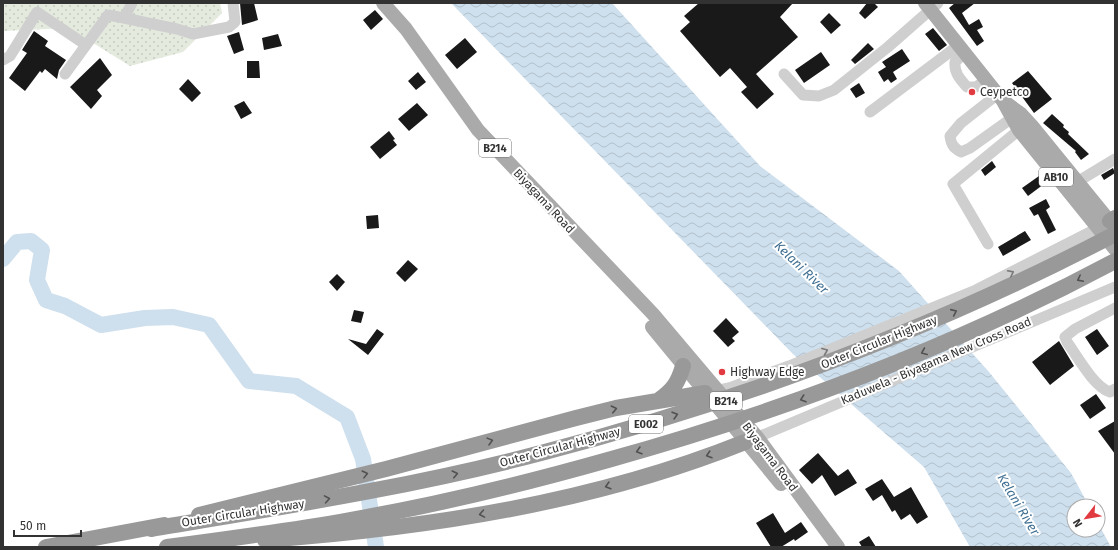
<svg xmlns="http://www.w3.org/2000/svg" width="1118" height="550" font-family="'Fira Sans',sans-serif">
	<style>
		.grass { fill: url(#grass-dots) }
		.water { fill: url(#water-waves) }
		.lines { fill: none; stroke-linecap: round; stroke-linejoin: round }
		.river { stroke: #cedfed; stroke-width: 16 }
		.building { fill: #191919 }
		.minor { stroke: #cfcfcf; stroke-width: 11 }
		.major { stroke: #aaa; stroke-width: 14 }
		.highway { stroke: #999; stroke-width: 16 }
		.highway-bridge { stroke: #999; stroke-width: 16 }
		.oneway { stroke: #797979 }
		.oneway2 { stroke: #515151 }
		.poi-dot { fill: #e13b41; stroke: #fff; stroke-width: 1.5 }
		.labels { text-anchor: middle; stroke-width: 4; stroke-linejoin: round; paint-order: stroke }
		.shield { fill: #fff; stroke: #707070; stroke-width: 1 }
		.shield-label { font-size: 11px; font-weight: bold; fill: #323232 }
		.poi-label { font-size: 12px; fill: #323232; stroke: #fff; text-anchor: start }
		.street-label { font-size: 12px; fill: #323232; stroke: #fff }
		.water-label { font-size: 13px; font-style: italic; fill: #417093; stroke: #fff }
	</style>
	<defs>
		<pattern id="grass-dots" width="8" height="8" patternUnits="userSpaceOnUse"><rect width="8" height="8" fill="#e4ebde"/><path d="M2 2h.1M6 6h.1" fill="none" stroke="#c4cabf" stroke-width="1.8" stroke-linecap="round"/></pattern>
		<pattern id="water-waves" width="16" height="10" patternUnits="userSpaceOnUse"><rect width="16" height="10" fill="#cedfed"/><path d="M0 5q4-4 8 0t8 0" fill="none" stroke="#b1c0cc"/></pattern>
	</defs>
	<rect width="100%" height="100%" fill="#fff"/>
	<path class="grass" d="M3,3H220L222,13L183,52L130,66L69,28L3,31Z"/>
	<path class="water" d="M451,3H612L760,166L899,271L989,372L1071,473L1089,506H1074V530H1098V523L1111,547H970L924,467L793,354Z"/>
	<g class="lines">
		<path class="river" d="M3,259L17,242L31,241L42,250L37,280L46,300L65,306L101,325L145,318L173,317L209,325L249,381L296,386L347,417L363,459L376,547"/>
	</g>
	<path class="building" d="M240,3H254L258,20L242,25Z
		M699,3H793L780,17L798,37L756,74L774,94L757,109L741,92L747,87L730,68L720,77L680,31L690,22L684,16Z
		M867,3H874L878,7L865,19L859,13Z
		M955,3H975L962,13L969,25L979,19L983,27L977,30L984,41L977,46L949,8Z
		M375,10L383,19L371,30L363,20Z
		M829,13L841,25L831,34L820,22Z
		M933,28L947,45L939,51L925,34Z
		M34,31L48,41L45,46L66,60L59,70L57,79L45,69L42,73L40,71L25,91L9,78L27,53L22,50Z
		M239,32L244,50L234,54L227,36Z
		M278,34L282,46L264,50L262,38Z
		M465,38L477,52L457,69L445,55Z
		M868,43L874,49L855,64L851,60Z
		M902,49L910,61L893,72L897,79L891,83L888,79L884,82L878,72L886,67L882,62Z
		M821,52L830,65L804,83L795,70Z
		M100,58L112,75L97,90L102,96L91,109L70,87Z
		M247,61H259L260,78H247Z
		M1028,71L1052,99L1034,113L1012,83Z
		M418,72L426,82L416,90L408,81Z
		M188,79L201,93L192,102L179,89Z
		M859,83L865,93L856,98L850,89Z
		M244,101L252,113L241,119L234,106Z
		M417,103L428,115L409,131L398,119Z
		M1052,114L1064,125L1063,127L1069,132L1068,134L1089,154L1081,160L1075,152L1076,151L1043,123Z
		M389,131L395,139L393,140L397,145L380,159L370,147Z
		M992,161L996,167L985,176L981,170Z
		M1113,168L1115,173L1104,180L1101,175Z
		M1039,176L1044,184L1028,196L1022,188Z
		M1046,199L1050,207L1046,210L1056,230L1048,234L1038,214L1034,216L1029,208Z
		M378,215L379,228L367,229L366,216Z
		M1025,231L1031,240L1003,256L998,247Z
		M408,260L418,269L405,282L396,273Z
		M337,274L345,282L337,291L329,282Z
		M354,310L364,312L361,323L351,321Z
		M726,318L739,332L732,338L735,341L728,347L713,331Z
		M377,329L384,334L368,355L348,339L366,344Z
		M1097,329L1109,346L1097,355L1085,337Z
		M1059,341L1074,366L1050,385L1032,362Z
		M1096,394L1106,408L1090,419L1080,405Z
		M1115,421V454L1098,431Z
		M818,453L838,476L848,469L857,483L835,496L822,475L812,484L799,470Z
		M882,479L894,497L911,487L928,517L917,524L910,514L901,520L895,510L892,512L882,495L873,501L865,489Z
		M773,513L785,533L801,522L808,532L795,541L794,539L781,547H771L756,523Z
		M869,536L876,547H862L859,542Z"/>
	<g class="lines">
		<path class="minor" d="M124,18L177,29L193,34L229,27L235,22L233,3
			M965,52L955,62C954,73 960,79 967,87H976L986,80
			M3,60L10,56L37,12L86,45
			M65,74L108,15L124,18L132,3
			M784,74L803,95L819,96L834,90L888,47L938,3
			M998,94L961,123L950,136C951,145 954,148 961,152L970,148L1012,118
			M870,112L959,45
			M1077,182L1115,159
			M988,244L953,184L1019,130
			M1115,308L1075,329L1065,337L1067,342C1077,356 1094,387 1110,392L1115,389
			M710,392L732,387L789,366L976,290L1104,225
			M751,440L1115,287"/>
		<path class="major" d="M383,3L406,29L478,130L653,314L757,437L838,547
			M925,3L1003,101L1019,130L1115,249
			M1006,103L1021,114L1032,126L1115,228
			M652,327L781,484"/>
		<path class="highway" d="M1110,221L1115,218
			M659,400C673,390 678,383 683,366
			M199,515L386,469L576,418L616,408L705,393
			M265,540C428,528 593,503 745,442
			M46,547L164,525"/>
		<path class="highway-bridge" d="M151,529C281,507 412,487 541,453C741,401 932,330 1115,234
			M167,547C228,539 289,531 350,520C437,505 523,484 608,460C784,411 954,347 1115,261"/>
	</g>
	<defs><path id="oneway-chevron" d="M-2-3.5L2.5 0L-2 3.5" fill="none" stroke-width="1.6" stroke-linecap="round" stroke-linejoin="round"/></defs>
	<g class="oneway">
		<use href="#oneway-chevron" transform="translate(1011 273) rotate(-27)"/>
		<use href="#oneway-chevron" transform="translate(825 351) rotate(-22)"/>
	</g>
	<g class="oneway2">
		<use href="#oneway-chevron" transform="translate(1080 279) rotate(153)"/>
		<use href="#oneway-chevron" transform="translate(954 312) rotate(-24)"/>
		<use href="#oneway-chevron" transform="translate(924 352) rotate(157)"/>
		<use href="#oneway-chevron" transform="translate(803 399) rotate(161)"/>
		<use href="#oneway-chevron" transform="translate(614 409) rotate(-13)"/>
		<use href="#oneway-chevron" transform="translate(675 415) rotate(-16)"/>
		<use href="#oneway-chevron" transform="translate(490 441) rotate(-15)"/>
		<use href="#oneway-chevron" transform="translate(639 451) rotate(164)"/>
		<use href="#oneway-chevron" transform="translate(709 455) rotate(162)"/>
		<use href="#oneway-chevron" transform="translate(365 474) rotate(-14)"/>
		<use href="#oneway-chevron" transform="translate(455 474) rotate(-13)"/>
		<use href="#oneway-chevron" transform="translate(608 486) rotate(164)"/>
		<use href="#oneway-chevron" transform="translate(327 499) rotate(-10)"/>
		<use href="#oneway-chevron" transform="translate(482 514) rotate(170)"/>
	</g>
	<g class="poi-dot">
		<circle cx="972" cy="92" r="4"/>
		<circle cx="722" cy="372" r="4"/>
	</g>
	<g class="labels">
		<g class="shield">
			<rect x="479" y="139" width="32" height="18" rx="3"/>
			<rect x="1039" y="168" width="34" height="18" rx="3"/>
			<rect x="710" y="392" width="32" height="18" rx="3"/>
			<rect x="629" y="415" width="34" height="18" rx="3"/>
		</g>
		<g class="shield-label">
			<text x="495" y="152">B214</text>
			<text x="1056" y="181">AB10</text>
			<text x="726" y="405">B214</text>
			<text x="646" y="428">E002</text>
		</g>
		<g class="poi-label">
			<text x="980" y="96">Ceypetco</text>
			<text x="730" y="376">Highway Edge</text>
		</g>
		<g class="street-label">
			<text transform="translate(544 201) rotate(47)" y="4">Biyagama Road</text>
			<text transform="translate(879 342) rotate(-22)" y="4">Outer Circular Highway</text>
			<text transform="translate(936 361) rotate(-23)" y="4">Kaduwela - Biyagama New Cross Road</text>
			<text transform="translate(560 447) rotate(-15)" y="4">Outer Circular Highway</text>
			<text transform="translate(770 457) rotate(53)" y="4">Biyagama Road</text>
			<text transform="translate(243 513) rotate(-9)" y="4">Outer Circular Highway</text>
		</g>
		<g class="water-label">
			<text transform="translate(802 267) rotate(44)" y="5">Kelani River</text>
			<text transform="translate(1019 504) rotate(59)" y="5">Kelani River</text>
		</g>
	</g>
	<rect width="1118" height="550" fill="none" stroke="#323232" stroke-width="8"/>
	<g transform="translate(1086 518) rotate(239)"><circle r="19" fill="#ffffff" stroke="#adadad"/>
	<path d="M0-3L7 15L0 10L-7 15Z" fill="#e13b41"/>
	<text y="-6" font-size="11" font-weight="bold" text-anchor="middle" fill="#323232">N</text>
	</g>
	<path d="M14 530v6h67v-6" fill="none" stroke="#323232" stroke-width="2"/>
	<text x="20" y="530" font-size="12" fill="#323232" stroke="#ffffff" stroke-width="3" paint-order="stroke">50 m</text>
</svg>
